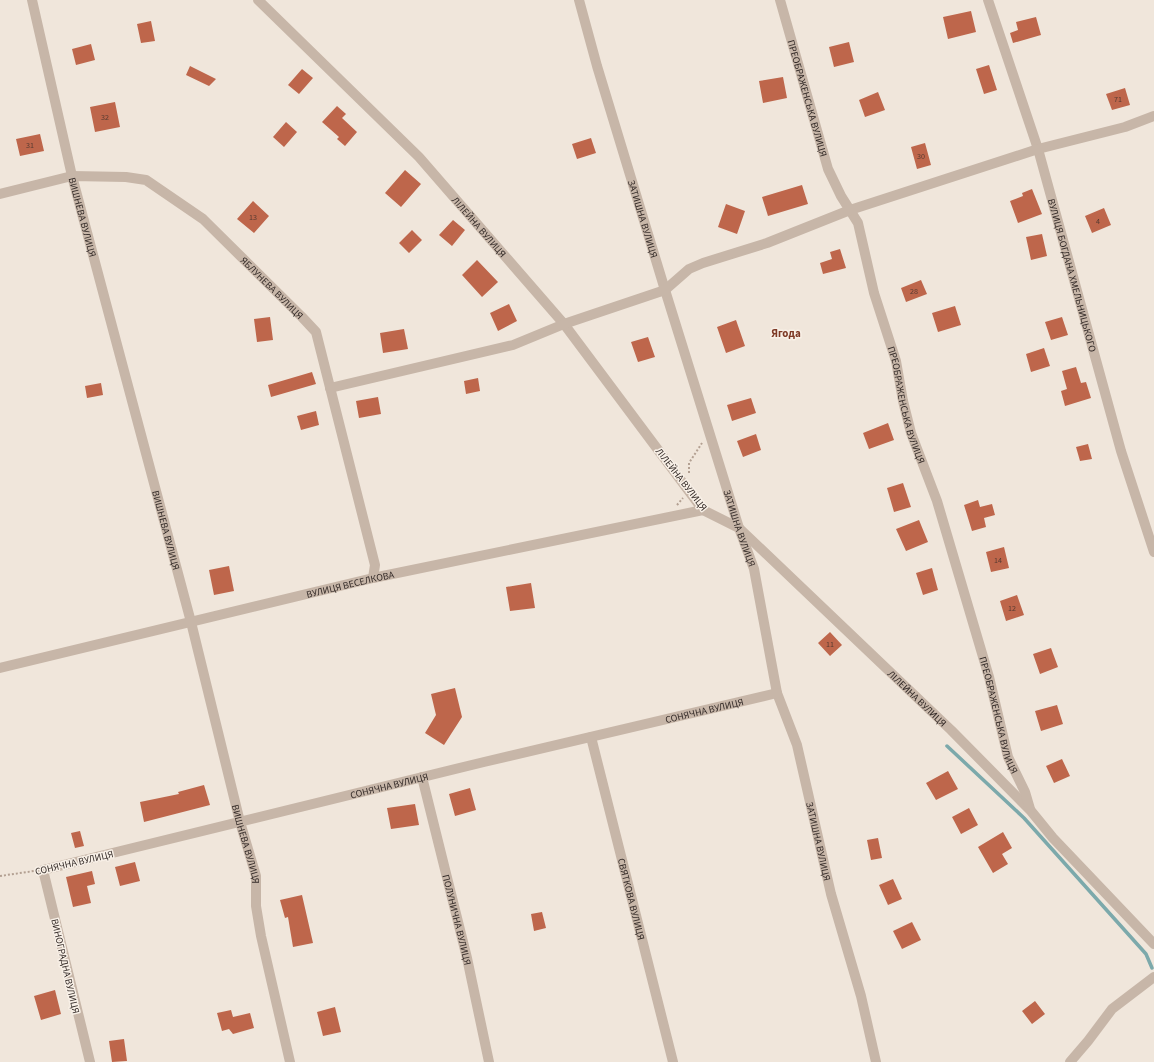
<svg xmlns="http://www.w3.org/2000/svg" width="1154" height="1062" font-family="'Source Sans 3',sans-serif">
	<style>
		.lines { fill: none; stroke-linecap: round; stroke-linejoin: round }
		.stream { stroke: #7ca9ab; stroke-width: 3.5 }
		.building { fill: #be664b }
		.path { stroke: #b3a092; stroke-width: 2; stroke-dasharray: 2 2; stroke-linecap: butt }
		.minor { stroke: #c7b6a8; stroke-width: 10 }
		.labels { text-anchor: middle; stroke-width: 3; stroke-linejoin: round; paint-order: stroke }
		.number-label { font-size: 8px; fill: #563a31 }
		.street-label { font-size: 10px; fill: #342b28; stroke: #f8f0e7 }
		.neighbourhood-label { font-size: 11px; font-weight: bold; fill: #7e3a26; stroke: #f8f0e7 }
	</style>
	<rect width="100%" height="100%" fill="#f0e6db"/>
	<g class="lines">
		<path class="stream" d="M947,746L1024,818L1146,954L1152,968"/>
	</g>
	<path class="building" d="M971,11L976,32L948,39L943,17Z
		M1036,17L1041,35L1013,43L1010,33L1018,30L1016,22Z
		M151,21L155,41L141,43L137,24Z
		M849,42L854,62L834,67L829,47Z
		M91,44L95,60L76,65L72,49Z
		M989,65L997,90L984,94L976,69Z
		M190,66L216,79L209,86L186,75Z
		M302,69L313,78L299,94L288,85Z
		M783,77L787,98L763,103L759,81Z
		M1125,88L1130,105L1112,110L1106,94Z
		M878,92L885,110L865,117L859,100Z
		M115,102L120,127L95,132L90,107Z
		M337,106L346,114L342,118L357,132L345,146L337,139L339,137L322,122Z
		M286,122L297,132L284,147L273,137Z
		M40,134L44,151L20,156L16,139Z
		M591,138L596,153L577,159L572,144Z
		M925,143L931,165L917,169L911,147Z
		M405,170L421,184L401,207L385,193Z
		M802,185L808,204L768,216L762,197Z
		M1032,189L1042,214L1018,223L1010,201L1023,196L1022,193Z
		M253,201L269,216L254,233L237,219Z
		M726,204L745,211L737,234L718,227Z
		M1104,208L1111,225L1092,233L1085,216Z
		M453,220L465,230L452,246L439,235Z
		M412,230L422,240L409,253L399,243Z
		M1042,234L1047,256L1031,260L1026,237Z
		M840,249L846,268L823,274L820,263L832,259L830,252Z
		M477,260L498,282L482,297L462,275Z
		M921,280L927,294L906,302L901,288Z
		M509,304L517,321L498,331L490,313Z
		M955,306L961,325L938,332L932,313Z
		M270,317L273,340L257,342L254,319Z
		M1062,317L1068,335L1051,340L1045,322Z
		M736,320L745,346L726,353L717,327Z
		M404,329L408,349L383,353L380,333Z
		M648,337L655,357L638,362L631,342Z
		M1044,348L1050,366L1031,372L1026,354Z
		M1076,367L1081,383L1086,382L1091,398L1065,406L1061,391L1067,389L1062,371Z
		M312,372L316,384L271,397L268,385Z
		M478,378L480,391L466,394L464,381Z
		M101,383L103,395L87,398L85,386Z
		M378,397L381,414L359,418L356,401Z
		M751,398L756,413L732,421L727,405Z
		M316,411L319,425L301,430L297,416Z
		M888,423L894,440L869,449L863,433Z
		M756,434L761,450L743,457L737,441Z
		M1088,444L1092,459L1080,461L1076,447Z
		M903,483L911,507L894,512L887,488Z
		M978,500L980,507L992,504L995,515L984,518L986,527L972,531L964,505Z
		M919,520L928,542L906,551L896,529Z
		M1004,547L1009,568L991,572L986,552Z
		M229,566L234,591L214,595L209,570Z
		M932,568L938,590L923,595L916,573Z
		M531,583L535,608L510,611L506,587Z
		M1017,595L1024,615L1006,621L1000,601Z
		M830,632L842,645L830,656L818,643Z
		M1051,648L1058,667L1040,674L1033,654Z
		M455,688L462,717L444,745L425,733L436,715L431,694Z
		M1057,705L1063,724L1041,731L1035,711Z
		M1062,759L1070,776L1054,783L1046,766Z
		M948,771L958,789L936,800L926,783Z
		M204,785L210,805L144,822L140,802L179,794L178,792Z
		M470,788L476,810L455,816L449,794Z
		M415,804L419,825L391,829L387,808Z
		M969,808L978,825L961,834L952,817Z
		M80,831L84,846L75,848L71,833Z
		M1003,832L1012,848L1002,854L1008,864L993,873L978,847Z
		M878,838L882,858L871,860L867,840Z
		M135,862L140,881L120,886L115,867Z
		M92,871L95,884L87,886L91,903L73,907L66,877Z
		M893,879L902,899L888,905L879,885Z
		M302,895L313,943L293,947L288,917L285,918L280,900Z
		M542,912L546,928L534,931L531,914Z
		M912,922L921,940L902,949L893,931Z
		M55,990L61,1014L41,1020L34,996Z
		M1035,1001L1045,1014L1032,1024L1022,1011Z
		M335,1007L341,1032L323,1036L317,1012Z
		M231,1010L233,1017L250,1013L254,1028L233,1034L229,1029L222,1031L217,1013Z
		M124,1039L127,1061L112,1062L109,1041Z"/>
	<g class="lines">
		<path class="path" d="M689,473V463L702,443
			M677,505L683,498
			M0,876L34,871"/>
		<g class="minor">
			<path id="s1" d="M32,0L72,176L191,622L240,822L256,876V906L261,936L290,1062"/>
			<path id="s2" d="M258,0L419,157L564,324L703,510L739,528L951,730L1031,811L1053,838L1154,944"/>
			<path id="s3" d="M579,0L597,66L665,290L739,528L754,569L777,693L797,745L831,894L861,996L876,1062"/>
			<path id="s4" d="M780,0L828,169L841,196L858,223L874,293L896,361L903,401L911,433L937,501L989,677L1008,757L1025,792L1030,809"/>
			<path id="s5" d="M988,0L1038,149L1121,451L1154,552"/>
			<path id="s6" d="M0,194L72,176L126,177L146,180L203,219L302,317L316,332L375,565L373,578"/>
			<path d="M330,388L513,345L564,324L665,290L689,269L703,263L767,243L850,210L1038,149L1125,127L1154,116"/>
			<path id="s7" d="M0,668L373,578L703,510"/>
			<path id="s8" d="M591,737L673,1062"/>
			<path id="s9" d="M422,777L467,958L489,1062"/>
			<path id="s10" d="M90,1062L43,870L484,762L777,693"/>
			<path d="M1070,1062L1088,1041L1112,1009L1154,977"/>
		</g>
	</g>
	<g class="labels">
		<g class="number-label">
			<text x="1118" y="102">71</text>
			<text x="105" y="120">32</text>
			<text x="30" y="148">31</text>
			<text x="921" y="159">30</text>
			<text x="253" y="220">13</text>
			<text x="1098" y="224">4</text>
			<text x="914" y="294">28</text>
			<text x="998" y="563">14</text>
			<text x="1012" y="611">12</text>
			<text x="830" y="647">11</text>
		</g>
		<g class="street-label">
			<text dy="4" stroke="none"><textPath href="#s4" startOffset="102">ПРЕОБРАЖЕНСЬКА ВУЛИЦЯ</textPath></text>
			<text dy="4" stroke="none"><textPath href="#s1" startOffset="223">ВИШНЕВА ВУЛИЦЯ</textPath></text>
			<text dy="4" stroke="none"><textPath href="#s3" startOffset="228">ЗАТИШНА ВУЛИЦЯ</textPath></text>
			<text dy="4" stroke="none"><textPath href="#s2" startOffset="317">ЛІЛЕЙНА ВУЛИЦЯ</textPath></text>
			<text dy="4" stroke="none"><textPath href="#s5" startOffset="288">ВУЛИЦЯ БОГДАНА ХМЕЛЬНИЦЬКОГО</textPath></text>
			<text dy="4" stroke="none"><textPath href="#s6" startOffset="315">ЯБЛУНЕВА ВУЛИЦЯ</textPath></text>
			<text dy="4" stroke="none"><textPath href="#s4" startOffset="426">ПРЕОБРАЖЕНСЬКА ВУЛИЦЯ</textPath></text>
			<text transform="translate(682 479) rotate(52)" y="4">ЛІЛЕЙНА ВУЛИЦЯ</text>
			<text dy="4" stroke="none"><textPath href="#s3" startOffset="552">ЗАТИШНА ВУЛИЦЯ</textPath></text>
			<text dy="4" stroke="none"><textPath href="#s1" startOffset="547">ВИШНЕВА ВУЛИЦЯ</textPath></text>
			<text dy="4" stroke="none"><textPath href="#s7" startOffset="360">ВУЛИЦЯ ВЕСЕЛКОВА</textPath></text>
			<text dy="4" stroke="none"><textPath href="#s2" startOffset="965">ЛІЛЕЙНА ВУЛИЦЯ</textPath></text>
			<text dy="4" stroke="none"><textPath href="#s10" startOffset="878">СОНЯЧНА ВУЛИЦЯ</textPath></text>
			<text dy="4" stroke="none"><textPath href="#s4" startOffset="750">ПРЕОБРАЖЕНСЬКА ВУЛИЦЯ</textPath></text>
			<text dy="4" stroke="none"><textPath href="#s10" startOffset="554">СОНЯЧНА ВУЛИЦЯ</textPath></text>
			<text dy="4" stroke="none"><textPath href="#s3" startOffset="876">ЗАТИШНА ВУЛИЦЯ</textPath></text>
			<text dy="4" stroke="none"><textPath href="#s1" startOffset="871">ВИШНЕВА ВУЛИЦЯ</textPath></text>
			<text transform="translate(74 862) rotate(-13)" y="4">СОНЯЧНА ВУЛИЦЯ</text>
			<text dy="4" stroke="none"><textPath href="#s8" startOffset="167">СВЯТКОВА ВУЛИЦЯ</textPath></text>
			<text dy="4" stroke="none"><textPath href="#s9" startOffset="147">ПОЛУНИЧНА ВУЛИЦЯ</textPath></text>
			<text transform="translate(66 966) rotate(77)" y="4">ВИНОГРАДНА ВУЛИЦЯ</text>
		</g>
		<g class="neighbourhood-label">
			<text x="786" y="337">Ягода</text>
		</g>
	</g>
</svg>
